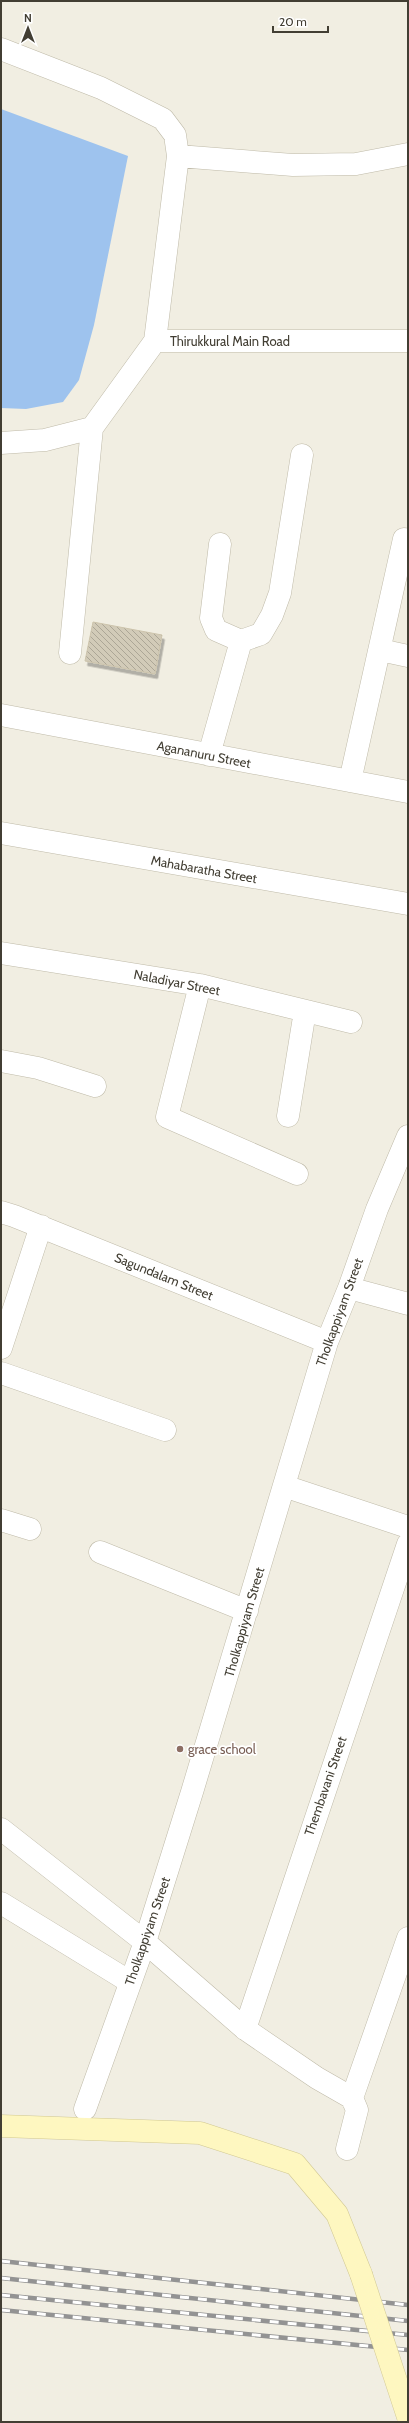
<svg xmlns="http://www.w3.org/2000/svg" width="409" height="2423" font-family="Cabin,sans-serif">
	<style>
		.water { fill: #9ec3ee }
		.building { fill: url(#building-back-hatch); stroke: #cdc4ac; filter: url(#shadow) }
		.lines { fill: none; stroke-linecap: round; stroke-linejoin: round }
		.street-casing { stroke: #bfbaa8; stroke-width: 23 }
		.secondary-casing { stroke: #d1c892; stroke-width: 23 }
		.street { stroke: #fff; stroke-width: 22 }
		.secondary { stroke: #fef7c0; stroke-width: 22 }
		.rail-casing { stroke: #939393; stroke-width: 4.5 }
		.rail { stroke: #fff; stroke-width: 3; stroke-dasharray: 9; stroke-linecap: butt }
		.secondary-bridge-casing { stroke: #d1c892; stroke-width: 23; stroke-linecap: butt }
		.secondary-bridge { stroke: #fef7c0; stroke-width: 22 }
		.education-dot { fill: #8d6e63; stroke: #fff; stroke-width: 1.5 }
		.labels { text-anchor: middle; stroke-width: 3.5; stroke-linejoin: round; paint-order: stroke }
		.street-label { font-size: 13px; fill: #423e33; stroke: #fff }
		.education-label { font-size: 13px; fill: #785e54; stroke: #fff; text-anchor: start }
	</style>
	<defs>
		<pattern id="building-back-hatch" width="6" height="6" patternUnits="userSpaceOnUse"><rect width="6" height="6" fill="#d2cbb8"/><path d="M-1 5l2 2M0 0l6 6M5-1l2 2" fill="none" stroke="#aca696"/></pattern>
		<filter id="shadow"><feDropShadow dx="2.5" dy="4.5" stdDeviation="0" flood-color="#0004"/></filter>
	</defs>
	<rect width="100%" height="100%" fill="#f1eee2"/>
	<path class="water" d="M1,109L128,156L94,325L79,380L63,402L26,409L1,408Z"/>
	<path class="building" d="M93,622L162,635L155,674L85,661Z"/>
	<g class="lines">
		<defs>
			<path id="street" d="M1,49L101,88L163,119L175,135L178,156
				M155,341L178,156L293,165L356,164L408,154
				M1,443L45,440L92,428L155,341H408
				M241,641L261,634L272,615L280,593L302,455
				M380,650L408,656
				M70,653L92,428
				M1,715L408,792
				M209,755L241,641L216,630L211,618L220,544
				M350,781L404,539
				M1,833L408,904
				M1,953L200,985L351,1022
				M200,985L167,1117L297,1174
				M1,1061L38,1068L95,1086
				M288,1116L305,1011
				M1,1212L14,1216L327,1342
				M349,1288L408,1304
				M1,1348L41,1226
				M1,1373L165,1430
				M284,1486L408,1527
				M1,1520L30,1529
				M100,1552L247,1611
				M1,1829L145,1942L245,2029L317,2078L352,2098
				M1,1903L130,1982
				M245,2029L408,1544
				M85,2109L145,1942L192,1792L327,1342L349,1288L377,1209L408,1136
				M347,2149L357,2110L352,2098L408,1938"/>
			<path id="secondary" d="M1,2126L200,2133L295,2164L337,2214L361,2274"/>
		</defs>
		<use href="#street" class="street-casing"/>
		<use href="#secondary" class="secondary-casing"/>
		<use href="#street" class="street"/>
		<use href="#secondary" class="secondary"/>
		<defs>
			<path id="rail" d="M1,2261L408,2305
				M1,2278L408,2321
				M1,2295L408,2335
				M1,2310L408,2350"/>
		</defs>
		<use href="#rail" class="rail-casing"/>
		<use href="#rail" class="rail"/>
		<defs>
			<path id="secondary-bridge" d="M361,2274L408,2417"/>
		</defs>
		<use href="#secondary-bridge" class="secondary-bridge-casing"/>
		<use href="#secondary-bridge" class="secondary-bridge"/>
	</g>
	<circle class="education-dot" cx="180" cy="1749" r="4"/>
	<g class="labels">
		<g class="street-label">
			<text x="230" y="346">Thirukkural Main Road</text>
			<text transform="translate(204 754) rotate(11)" y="5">Agananuru Street</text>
			<text transform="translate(204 869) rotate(10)" y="5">Mahabaratha Street</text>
			<text transform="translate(177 982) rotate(11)" y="5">Naladiyar Street</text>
			<text transform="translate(164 1276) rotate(22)" y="5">Sagundalam Street</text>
			<text transform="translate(339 1312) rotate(-70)" y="5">Tholkappiyam Street</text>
			<text transform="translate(244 1622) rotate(-74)" y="5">Tholkappiyam Street</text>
			<text transform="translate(325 1786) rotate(-71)" y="5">Thembavani Street</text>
			<text transform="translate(147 1931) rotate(-71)" y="5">Tholkappiyam Street</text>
		</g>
		<g class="education-label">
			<text x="188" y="1754">grace school</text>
		</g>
	</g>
	<rect width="409" height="2423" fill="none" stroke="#423e33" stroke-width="4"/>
	<g transform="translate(28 28)" stroke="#ffffff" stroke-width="3" paint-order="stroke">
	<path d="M0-3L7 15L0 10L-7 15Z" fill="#423e33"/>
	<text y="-6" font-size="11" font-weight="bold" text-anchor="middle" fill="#423e33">N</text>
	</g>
	<path d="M273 26v6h55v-6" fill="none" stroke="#423e33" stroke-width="2"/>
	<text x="279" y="26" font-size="12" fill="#423e33" stroke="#ffffff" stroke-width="3" paint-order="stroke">20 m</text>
</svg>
